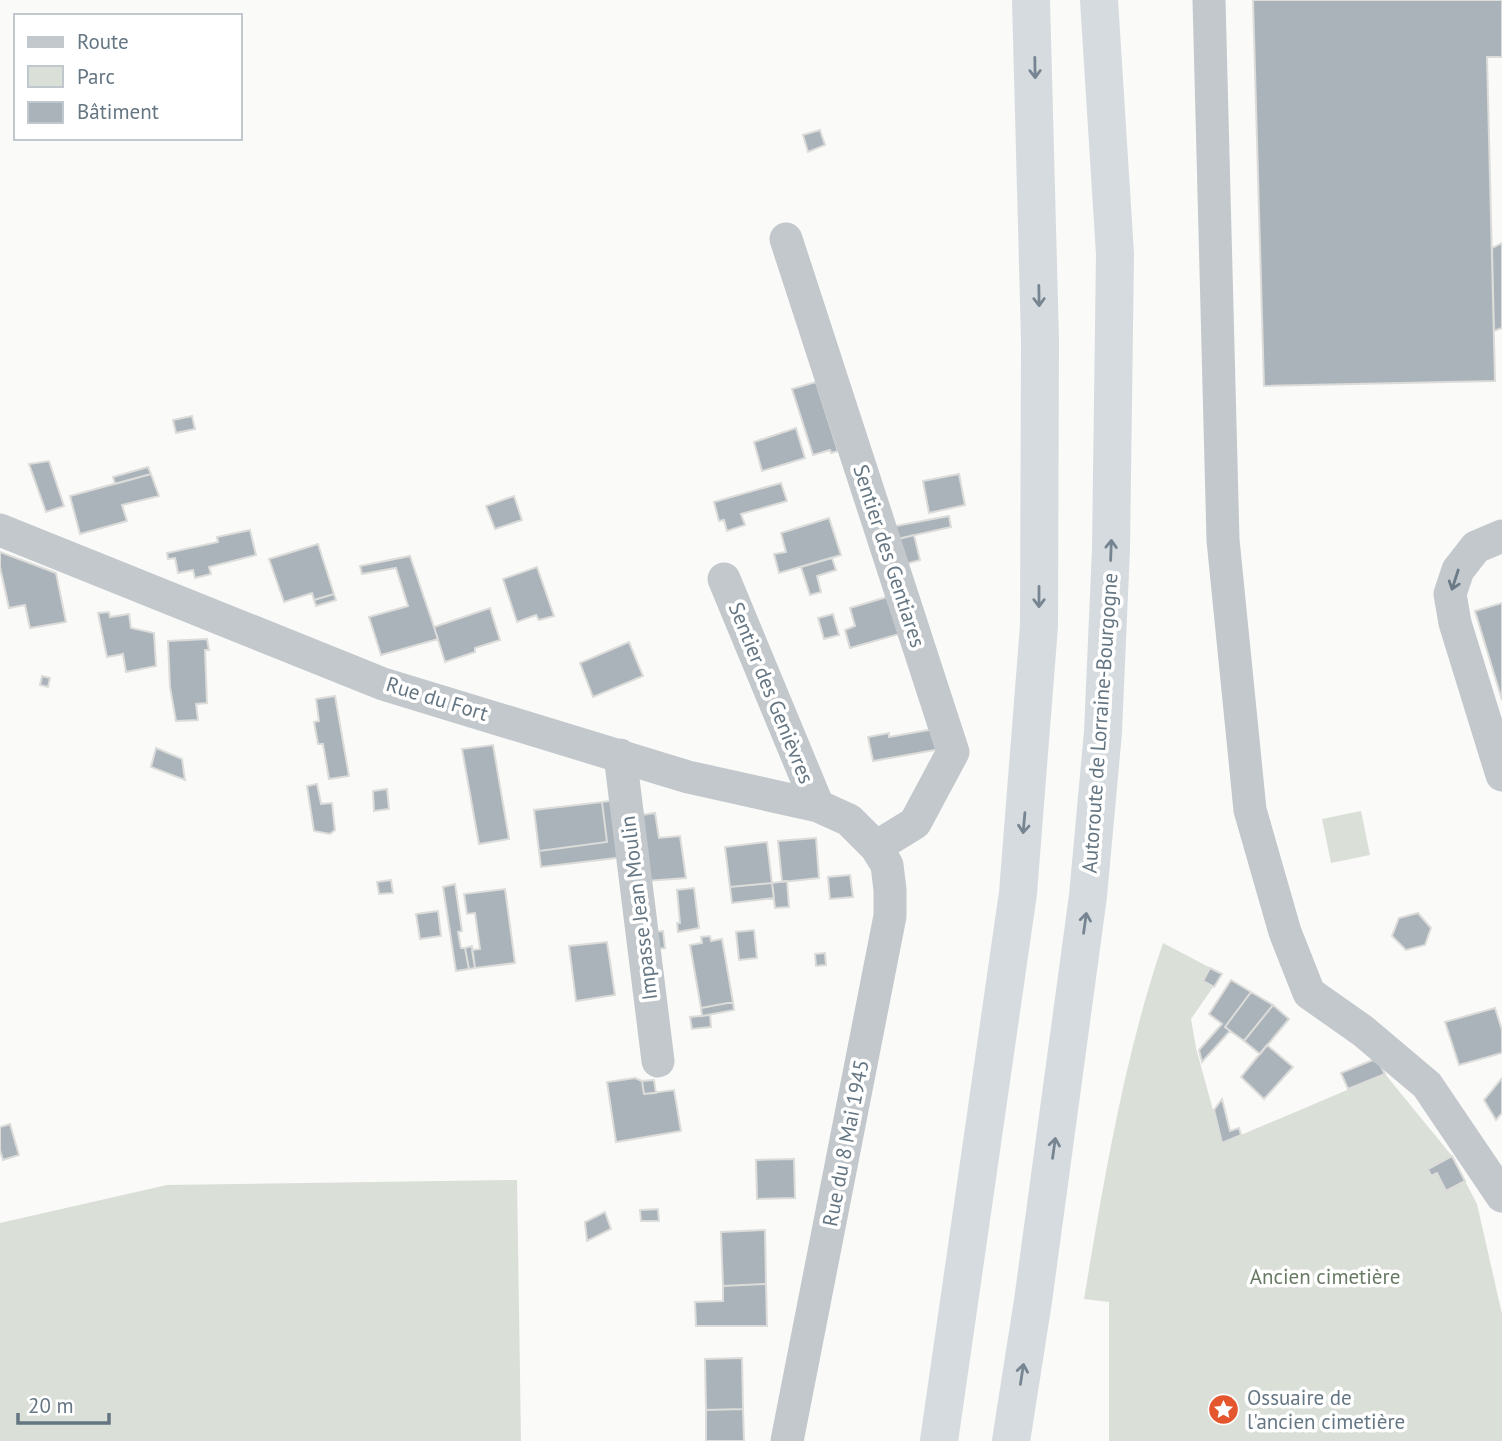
<svg xmlns="http://www.w3.org/2000/svg" width="1502" height="1441" font-family="'PT Sans',sans-serif">
	<style>
		.green { fill: #dadfd7 }
		.building { fill: #aab3b9; stroke: #dcdcda; stroke-width: 2 }
		.lines { fill: none; stroke-linecap: round; stroke-linejoin: round }
		.minor { stroke: #c3c8cc; stroke-width: 33 }
		.motorway { stroke: #d6dbdf; stroke-width: 38 }
		.oneway { stroke: #768591 }
		.oneway2 { stroke: #6a7a87 }
		.labels { text-anchor: middle; stroke-width: 7; stroke-linejoin: round; paint-order: stroke }
		.street-label { font-size: 21px; fill: #657683; stroke: #fff }
		.park-label { font-size: 21px; fill: #687a64; stroke: #fff }
		.poi-label { font-size: 21px; fill: #657683; stroke: #fff; text-anchor: start }
	</style>
	<rect width="100%" height="100%" fill="#fafaf8"/>
	<path class="green" d="M1361,811L1370,855L1331,863L1322,819Z
		M1163,943L1222,974L1191,1019L1196,1048L1222,1143L1385,1074L1452,1156L1477,1204L1502,1314V1441H1109V1302L1084,1299C1104,1180 1124,1057 1163,943Z
		M517,1180L521,1441H0V1223L167,1185Z"/>
	<path class="building" d="M1253,0H1502V57H1487L1495,381L1264,386Z
		M820,130L825,145L808,152L803,135Z
		M1502,243V328L1494,331L1492,248Z
		M816,382L838,451L831,453L830,450L813,455L792,389Z
		M192,416L195,429L176,433L173,420Z
		M796,428L805,458L762,471L754,442Z
		M49,461L64,506L46,512L29,464Z
		M148,467L151,474L115,484L113,477Z
		M151,474L159,496L122,505L127,521L80,534L70,496Z
		M959,474L965,505L929,513L923,481Z
		M781,483L787,501L741,514L745,525L727,531L724,520L719,521L714,502Z
		M514,496L522,520L495,529L486,506Z
		M949,516L951,527L888,541L885,528Z
		M829,518L841,555L779,573L774,554L786,552L781,533Z
		M250,530L256,555L209,567L211,574L195,578L193,570L178,573L175,558L168,559L167,553L218,542L217,537Z
		M914,535L920,560L898,566L891,541Z
		M318,544L334,594L314,600L312,593L284,602L269,559Z
		M0,552L56,573L66,622L30,628L25,605L9,608L0,567Z
		M410,556L438,639L381,655L369,617L408,606L396,568L362,574L360,566Z
		M832,558L836,570L817,576L821,592L810,595L801,567Z
		M537,567L554,616L539,620L536,615L517,622L503,579Z
		M334,594L336,600L316,606L314,600Z
		M887,597L910,631L850,648L845,630L855,626L850,608Z
		M1502,603V700L1475,611Z
		M490,608L500,640L475,648V652L445,662L434,627Z
		M109,612L110,617L129,614L131,628L154,633L156,666L126,672L123,654L107,657L98,613Z
		M833,614L839,635L824,639L818,618Z
		M207,639L209,650H205L207,703L196,704L198,720L176,721L170,687L168,641Z
		M629,642L643,676L593,697L580,663Z
		M42,676L50,678L48,687L40,685Z
		M335,696L349,776L329,779L323,744H318L314,722L319,721L316,699Z
		M940,728L946,748L873,761L868,737L889,733V737Z
		M493,745L509,839L479,844L462,749Z
		M156,748L182,759L185,780L151,767Z
		M317,784L321,804L332,803L335,830L330,834L314,831L307,786Z
		M387,789L389,809L374,811L373,791Z
		M616,800L622,851L616,858L541,867L539,851L607,842L602,802Z
		M602,802L607,842L539,851L534,810Z
		M655,813L659,838L680,836L686,878L646,881L635,816Z
		M816,838L819,878L782,882L778,841Z
		M767,842L772,883L730,887L725,847Z
		M850,875L853,897L830,899L828,877Z
		M391,880L393,893L379,894L377,882Z
		M787,881L789,907L775,908L772,883Z
		M772,883L774,898L732,903L730,887Z
		M455,884L462,931L458,932L461,948H465L469,969L456,971L443,887Z
		M694,888L699,928L678,932L677,923H680L677,890Z
		M505,889L515,963L475,968L472,950L480,949L475,913L467,914L464,894Z
		M438,911L441,936L420,939L416,914Z
		M1418,913L1431,928L1425,945L1406,950L1392,936L1399,918Z
		M754,930L757,958L739,960L736,932Z
		M663,931L665,948L651,949L649,933Z
		M710,936L711,941L722,939L733,1002L701,1008L690,945L702,943L701,937Z
		M607,942L615,995L576,1001L569,946Z
		M472,946L475,968L469,969L465,948Z
		M825,953L826,965L816,966L815,954Z
		M1210,968L1222,974L1214,987L1203,981Z
		M1231,980L1251,992L1225,1027L1230,1031L1202,1062L1199,1050L1222,1024L1209,1014Z
		M1251,992L1273,1005L1244,1041L1225,1027Z
		M733,1002L734,1010L702,1016L701,1008Z
		M1273,1005L1289,1019L1260,1054L1244,1041Z
		M1495,1008L1502,1030V1053L1459,1065L1445,1022Z
		M710,1015L711,1027L692,1029L690,1017Z
		M1267,1045L1293,1067L1264,1099L1241,1077Z
		M1373,1060L1380,1065L1385,1074L1348,1089L1341,1073Z
		M635,1078L642,1081L644,1094L674,1090L681,1131L616,1142L607,1082Z
		M1502,1078V1113L1496,1120L1484,1100Z
		M654,1080L656,1093L644,1094L642,1081Z
		M1222,1099L1230,1131L1239,1128L1241,1135L1222,1143L1214,1110Z
		M10,1124L19,1155L3,1160L0,1150V1127Z
		M1452,1156L1465,1181L1446,1191L1437,1173L1431,1176L1428,1169Z
		M794,1159L795,1198L757,1199L756,1160Z
		M658,1209L659,1221H641L640,1210Z
		M605,1212L611,1229L587,1241L585,1222Z
		M765,1230L766,1284L723,1286L721,1232Z
		M766,1284L767,1326H696L695,1302L723,1301V1286Z
		M742,1358L743,1409L706,1410L705,1359Z
		M743,1409L744,1441H706V1410Z"/>
	<g class="lines">
		<path class="minor" d="M1209,0L1223,540L1250,810L1285,932L1309,993L1363,1031L1427,1085L1502,1196
			M786,239L953,752L915,823L876,847
			M0,530L383,684L688,777L818,806L849,820L876,847L887,865L890,890V916L787,1441
			M1502,536L1476,547L1458,570L1450,594L1455,623L1502,775
			M724,579L818,806
			M620,755L658,1061"/>
		<path class="motorway" d="M939,1441L1018,893L1039,626L1040,340L1031,0
			M1011,1441L1033,1301L1088,896L1103,732L1111,549L1115,254L1099,0"/>
	</g>
	<defs><path id="oneway-shaft" d="M-6 0H5M1.5-3L5.5 0L1.5 3" fill="none" stroke-width="1.6" stroke-linecap="round" stroke-linejoin="round" transform="scale(1.75)"/></defs>
	<g class="oneway">
		<use href="#oneway-shaft" transform="translate(1035 68) rotate(89)"/>
		<use href="#oneway-shaft" transform="translate(1039 296) rotate(89)"/>
		<use href="#oneway-shaft" transform="translate(1111 550) rotate(-88)"/>
		<use href="#oneway-shaft" transform="translate(1039 597) rotate(90)"/>
		<use href="#oneway-shaft" transform="translate(1024 823) rotate(95)"/>
		<use href="#oneway-shaft" transform="translate(1085 923) rotate(-82)"/>
		<use href="#oneway-shaft" transform="translate(1054 1148) rotate(-82)"/>
		<use href="#oneway-shaft" transform="translate(1022 1374) rotate(-81)"/>
	</g>
	<use class="oneway2" href="#oneway-shaft" transform="translate(1455 580) rotate(108)"/>
	<defs>
		<symbol id="sight-disc" viewBox="-11 -11 22 22"><circle r="9.5" fill="#e4572e" stroke="#fff"/><path d="M0-6L1.8-2.2L6-1.7L2.9 1.2L3.7 5.4L0 3.3L-3.7 5.4L-2.9 1.2L-6-1.7L-1.8-2.2Z" fill="#fff"/></symbol>
	</defs>
	<g fill-rule="evenodd">
		<use href="#sight-disc" x="1206" y="1392" width="35" height="35"/>
	</g>
	<g class="labels">
		<g class="street-label">
			<text transform="translate(889 556) rotate(72)" y="7">Sentier des Gentiares</text>
			<text transform="translate(771 693) rotate(68)" y="7">Sentier des Genièvres</text>
			<text transform="translate(437 699) rotate(17)" y="7">Rue du Fort</text>
			<text transform="translate(1100 723) rotate(-86)" y="7">Autoroute de Lorraine-Bourgogne</text>
			<text transform="translate(639 908) rotate(-97)" y="7">Impasse Jean Moulin</text>
			<text transform="translate(846 1143) rotate(-79)" y="7">Rue du 8 Mai 1945</text>
		</g>
		<g class="park-label">
			<text x="1325" y="1284">Ancien cimetière</text>
		</g>
		<g class="poi-label">
			<text x="1247" y="1405">Ossuaire de<tspan x="1247" dy="24">l'ancien cimetière</tspan></text>
		</g>
	</g>
	<rect x="14" y="14" width="228" height="126" fill="#ffffff" stroke="#c1c8cd" stroke-width="2"/>
	<rect x="28" y="37" width="35" height="10" fill="#c3c8cc" stroke="#c1c8cd" stroke-width="2"/>
	<text x="77" y="49" font-size="21" fill="#657683">Route</text>
	<rect x="28" y="66" width="35" height="21" fill="#dadfd7" stroke="#c1c8cd" stroke-width="2"/>
	<text x="77" y="84" font-size="21" fill="#657683">Parc</text>
	<rect x="28" y="102" width="35" height="21" fill="#aab3b9" stroke="#c1c8cd" stroke-width="2"/>
	<text x="77" y="119" font-size="21" fill="#657683">Bâtiment</text>
	<path d="M18 1413v10h91v-10" fill="none" stroke="#657683" stroke-width="3.5"/>
	<text x="28" y="1413" font-size="21" fill="#657683" stroke="#ffffff" stroke-width="5" paint-order="stroke">20 m</text>
</svg>
